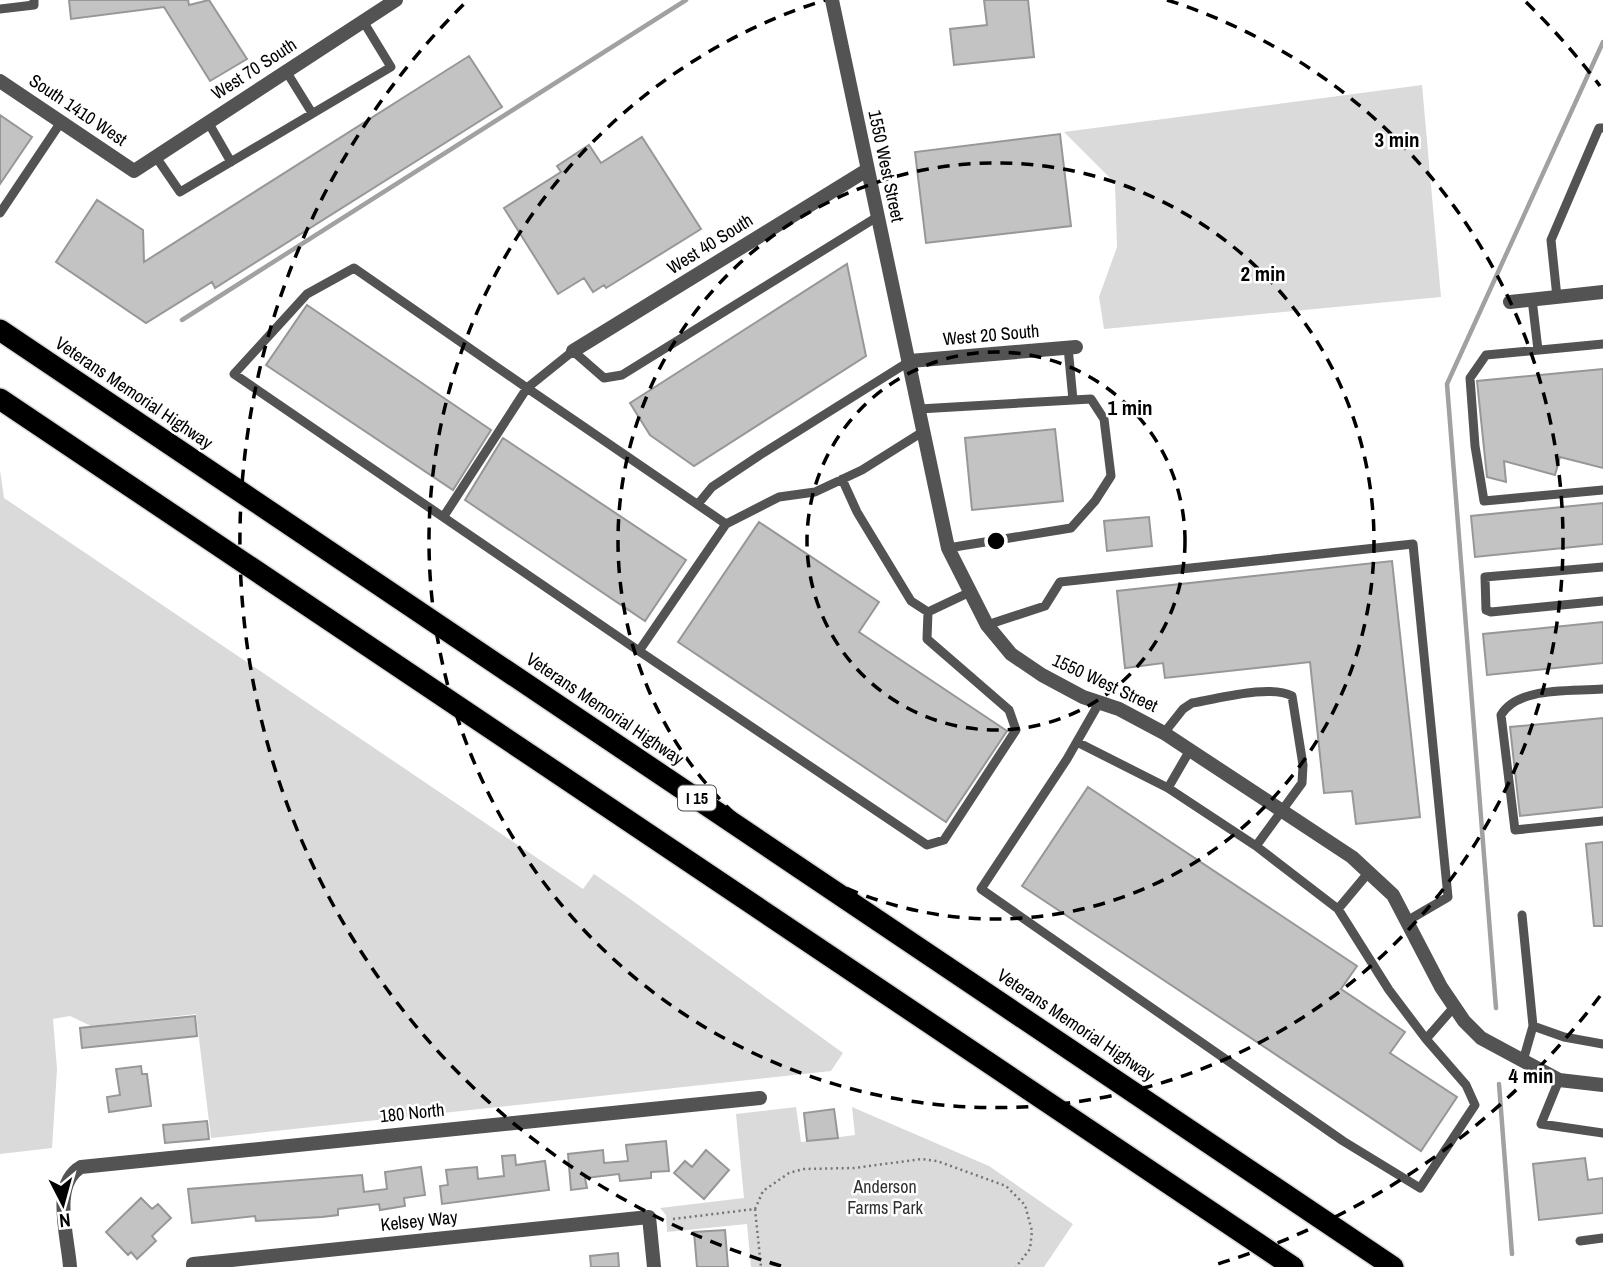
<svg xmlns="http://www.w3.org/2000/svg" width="1603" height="1267" font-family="'Archivo Narrow',sans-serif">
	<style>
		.green { fill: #dadada }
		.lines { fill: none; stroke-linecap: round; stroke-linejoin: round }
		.stream { stroke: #a1a1a1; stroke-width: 4.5 }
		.building { fill: #c3c3c3; stroke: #979797; stroke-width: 2 }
		.highway-casing { stroke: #dbdbdb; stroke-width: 24 }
		.path { stroke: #757575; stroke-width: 2.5; stroke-dasharray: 2 3.5; stroke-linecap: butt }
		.lane { stroke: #535353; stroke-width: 9 }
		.street { stroke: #535353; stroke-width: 14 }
		.highway { stroke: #000; stroke-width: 21 }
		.ring { fill: none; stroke: #000; stroke-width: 3.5; stroke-dasharray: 12 9 }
		.labels { text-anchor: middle; stroke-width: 5; stroke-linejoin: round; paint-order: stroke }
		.shield { fill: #fff; stroke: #4c4c4c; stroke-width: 2 }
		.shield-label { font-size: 16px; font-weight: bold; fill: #000 }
		.street-label { font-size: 18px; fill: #000; stroke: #fff }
		.park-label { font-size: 18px; fill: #313131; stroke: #fff }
		.centre { fill: #000; stroke: #fff; stroke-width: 3.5 }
		.ring-label { font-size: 21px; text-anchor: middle; font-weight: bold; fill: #000; stroke: #fff; stroke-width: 5; stroke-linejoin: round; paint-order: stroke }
	</style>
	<rect width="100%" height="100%" fill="#fff"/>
	<path class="green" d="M1422,85L1441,297L1104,329L1099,297L1117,247L1115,183L1064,132Z
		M0,470L4,498L583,889L594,874L626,896L843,1053L831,1071L211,1138L196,1014L91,1026L70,1016L53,1019L57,1069L52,1148L0,1154Z
		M796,1107L801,1142L855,1135L852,1107L989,1166L1073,1224L1044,1267H751L747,1224L667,1232L666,1215L660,1208L744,1198L736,1114Z"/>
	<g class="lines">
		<path class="stream" d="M182,320L686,0
			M1496,1008L1447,384L1603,42
			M1499,1084L1512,1254"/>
	</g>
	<path class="building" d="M69,0H188L189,5L209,0L247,59L210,81L164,7L71,19Z
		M984,0H1028L1034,57L954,65L950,29L987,25Z
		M469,56L502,107L215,288L212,282L146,323L56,262L97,200L143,230L144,262Z
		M0,115L32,137L0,184Z
		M1060,134L1071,226L926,243L915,152Z
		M642,137L701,229L606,288L604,285L593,292L584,278L558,294L504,208L561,172L557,166L589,145L601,163Z
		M847,264L866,356L694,466L650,435L630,403Z
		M307,305L491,430L453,490L266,365Z
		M1603,369V468L1560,457L1555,475L1504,461L1506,482L1487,477L1477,381Z
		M1055,429L1063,501L972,510L965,438Z
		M503,438L686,560L645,621L465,500Z
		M1603,503V544L1475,557L1471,516Z
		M1149,517L1152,546L1107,551L1104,521Z
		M759,522L879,602L859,632L1007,731L946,822L678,642Z
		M1392,561L1420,817L1356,824L1352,791L1324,793L1310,662L1165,678L1163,663L1125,668L1117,591Z
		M1603,622V663L1487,675L1483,634Z
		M1603,718V807L1520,816L1510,727Z
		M1088,787L1357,966L1341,989L1405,1032L1390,1053L1457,1097L1421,1151L1022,886Z
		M1603,842V926H1594L1586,844Z
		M195,1016L197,1036L82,1048L80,1028Z
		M141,1066L142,1074H147L151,1106L109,1112L107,1097L120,1095L116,1069Z
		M834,1109L838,1138L807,1141L804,1113Z
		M207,1121L209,1139L165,1143L163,1125Z
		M666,1141L669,1171L651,1172V1178L620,1181L619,1174L585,1178L587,1188L571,1190L568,1154L603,1150L604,1163L628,1161L626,1145Z
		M706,1150L729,1170L704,1199L674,1173L685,1161L692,1167Z
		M515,1155L516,1165L545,1161L549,1190L442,1204L440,1186L448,1185L446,1170L477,1167L478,1179L504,1176L502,1156Z
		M1585,1158L1588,1180L1603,1178V1213L1539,1220L1533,1164Z
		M421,1167L425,1195L404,1198L405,1206L380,1210L379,1204L338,1209V1215L322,1217L256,1221L255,1216L192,1223L188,1189L362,1175L364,1192L387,1189L385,1172Z
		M141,1198L152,1209L158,1204L171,1218L152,1236L156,1241L137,1259L131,1252L128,1255L106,1232Z
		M725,1230L728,1267H697L694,1232Z
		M618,1253L619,1267H591L590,1256Z"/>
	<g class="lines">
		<defs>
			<path id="highway" d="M0,330L1393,1267
				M0,399L1293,1267"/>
		</defs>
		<use href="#highway" class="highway-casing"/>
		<path class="path" d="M755,1209L763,1191L789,1173L803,1169L854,1168L922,1159L937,1161L1006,1186L1025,1205L1032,1231L1030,1249L1016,1267
			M673,1219L755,1209L761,1267"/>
		<path class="lane" d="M0,9L34,5V0
			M286,71L312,113
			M208,122L231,162
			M156,157L180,192L391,67L363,21
			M0,213L61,122
			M1557,297L1551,240L1599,128H1603
			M1532,299L1538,350
			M1603,344L1486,355L1470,378L1475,446L1484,501L1603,490
			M1068,347L1073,400
			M919,409L1091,399L1104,419L1111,476L1095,501L1071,528L948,548
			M842,479L857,512L911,601L928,612L968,593
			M698,504L712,487L760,455L910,361
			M444,516L527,388L354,268L307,294L234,374L639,651L726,524L527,388L573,351L604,378L622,375L877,217
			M726,524L779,497L815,492L862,470L924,431
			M1603,567L1485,577L1486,610L1491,612L1603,601
			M987,625L1045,606L1060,582L1413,544L1448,897L1407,921
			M639,651L927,845L944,840L1016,730L1009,710L927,639L928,612
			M1603,689C1572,692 1518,686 1501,715L1515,830L1603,821
			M1099,703L1067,759L981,889L1343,1141L1420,1188L1475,1105L1466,1085L1426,1039L1454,1007
			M1164,733L1183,709L1192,703C1218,699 1270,684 1292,696L1303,765L1302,783L1256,846L1338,909
			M1077,742L1168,788
			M1190,750L1168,788L1256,846
			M1369,872L1338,909L1389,990L1426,1039
			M1522,915L1533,1026
			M1523,1061L1533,1026L1564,1037L1603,1044
			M1559,1080L1541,1124L1603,1133
			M1580,1241L1603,1238"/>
		<path class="street" d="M832,0L948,548L987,625L1011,654L1042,675L1083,697L1119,709L1164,733L1352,857L1393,895L1441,987L1464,1021L1481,1038L1559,1080L1603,1085
			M0,81L134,171L396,0
			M1510,302L1603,292
			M573,351L867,170
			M910,361L1076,347
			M70,1267C68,1237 51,1184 81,1167L760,1098
			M193,1267V1264L649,1217L654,1267"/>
		<use href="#highway" class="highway"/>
	</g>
	<g class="ring">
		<circle cx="996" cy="541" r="189"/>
		<circle cx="996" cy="541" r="378"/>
		<path d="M1167 0A567 567 0 1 1 825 0"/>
		<path d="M1600 996A756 756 0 0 1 1211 1266M781 1266A756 756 0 0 1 466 2M1526 2A756 756 0 0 1 1600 86"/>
	</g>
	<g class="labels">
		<rect class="shield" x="678" y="785.5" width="38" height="25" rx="5"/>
		<g class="shield-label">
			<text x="697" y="804">I 15</text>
		</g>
		<g class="street-label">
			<text transform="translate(254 69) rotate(-33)" y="6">West 70 South</text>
			<text transform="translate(78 110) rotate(34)" y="6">South 1410 West</text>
			<text transform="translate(886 166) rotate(78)" y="6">1550 West Street</text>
			<text transform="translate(710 244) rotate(-32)" y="6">West 40 South</text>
			<text transform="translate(991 335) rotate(-5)" y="6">West 20 South</text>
			<text transform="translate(134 393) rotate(34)" y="6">Veterans Memorial Highway</text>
			<text transform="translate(1105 683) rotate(25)" y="6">1550 West Street</text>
			<text transform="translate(605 709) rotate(34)" y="6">Veterans Memorial Highway</text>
			<text transform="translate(1076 1025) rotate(34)" y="6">Veterans Memorial Highway</text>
			<text transform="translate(412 1113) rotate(-6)" y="6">180 North</text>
			<text transform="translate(419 1221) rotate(-6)" y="6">Kelsey Way</text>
		</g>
		<g class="park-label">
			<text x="885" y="1193">Anderson<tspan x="885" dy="21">Farms Park</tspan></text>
		</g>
	</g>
	<circle cx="996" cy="541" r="10" class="centre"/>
	<g class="ring-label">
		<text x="1397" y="147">3 min</text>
		<text x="1263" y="281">2 min</text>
		<text x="1130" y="415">1 min</text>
		<text x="1531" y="1083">4 min</text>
	</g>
	<g transform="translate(63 1204) rotate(174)" stroke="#ffffff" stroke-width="5" paint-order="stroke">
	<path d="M0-5L12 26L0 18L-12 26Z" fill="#000000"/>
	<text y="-10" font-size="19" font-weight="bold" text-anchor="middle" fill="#000000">N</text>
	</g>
</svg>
